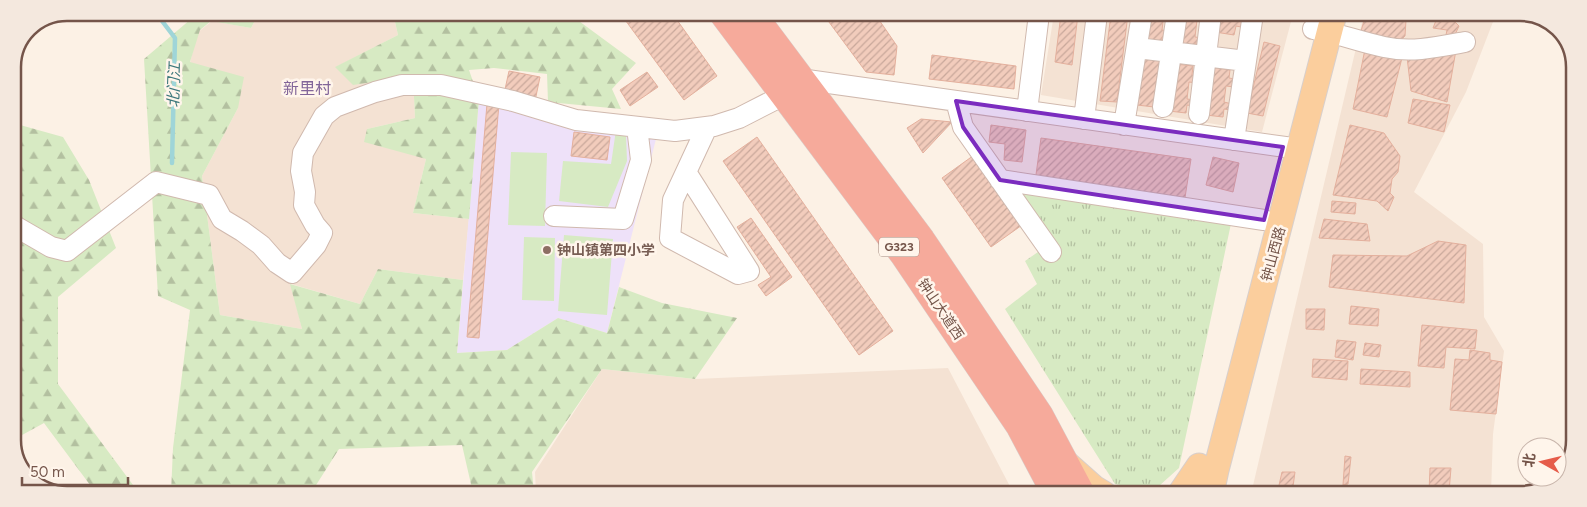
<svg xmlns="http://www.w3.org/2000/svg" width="1587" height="507" font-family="Figtree,'Noto Sans SC',sans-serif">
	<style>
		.residential { fill: #f4e2d3 }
		.education { fill: #eee1f9 }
		.green { fill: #d7eac3 }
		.forest { fill: url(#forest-firs) }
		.park { fill: url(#park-tufts) }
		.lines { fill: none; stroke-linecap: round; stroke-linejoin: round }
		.stream { stroke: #9fd5d8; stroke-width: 4.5 }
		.building { fill: url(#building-hatch); stroke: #e4b09d }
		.minor-casing { stroke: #d0b9ae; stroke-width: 22 }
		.major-casing { stroke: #d8cfcc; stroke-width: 27 }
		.highway-casing { stroke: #d8cfcc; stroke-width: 29 }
		.minor { stroke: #fff; stroke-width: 20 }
		.major { stroke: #fbce9d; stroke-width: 25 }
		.highway { stroke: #f6aa9b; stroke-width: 28 }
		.marked { fill: #7b2cbf; fill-opacity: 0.2; stroke: #7b2cbf; stroke-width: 4; stroke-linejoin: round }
		.education-dot { fill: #8d6e63; stroke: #fff5eb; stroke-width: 2 }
		.labels { text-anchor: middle; stroke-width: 5; stroke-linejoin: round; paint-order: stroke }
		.shield { fill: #fff5eb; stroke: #9e857a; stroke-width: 1 }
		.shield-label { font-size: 12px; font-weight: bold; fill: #75554a }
		.education-label { font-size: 14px; font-weight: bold; fill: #785e54; stroke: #fff5eb; text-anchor: start }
		.street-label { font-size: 14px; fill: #75554a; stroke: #fff5eb }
		.water-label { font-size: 15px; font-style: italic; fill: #3d777b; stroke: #fff5eb }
		.quarter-label { font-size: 16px; fill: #826599; stroke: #fff5eb }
		.rim { fill: none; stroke: #75554a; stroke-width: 2.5 }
	</style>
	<defs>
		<pattern id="forest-firs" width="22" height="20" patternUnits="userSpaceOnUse" patternTransform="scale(1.25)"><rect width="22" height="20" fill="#d7eac3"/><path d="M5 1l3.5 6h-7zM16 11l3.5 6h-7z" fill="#b3c0a0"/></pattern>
		<pattern id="park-tufts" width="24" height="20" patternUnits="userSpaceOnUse" patternTransform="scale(1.25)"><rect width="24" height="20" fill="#d7eac3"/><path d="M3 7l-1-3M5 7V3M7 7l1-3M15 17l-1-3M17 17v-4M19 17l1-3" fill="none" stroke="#b3c0a0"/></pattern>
		<pattern id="building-hatch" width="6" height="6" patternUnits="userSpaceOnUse" patternTransform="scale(1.25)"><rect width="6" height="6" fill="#f2ccbc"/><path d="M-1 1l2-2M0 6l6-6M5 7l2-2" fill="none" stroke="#c9a89b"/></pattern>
	</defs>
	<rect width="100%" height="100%" fill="#fcf1e5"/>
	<path class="residential" d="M259,13H393L398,35L336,67L413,76L415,118L367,129L426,159L413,213L469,219L463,280L378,269L360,304L291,284L302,329L220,315L202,176L238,108L190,63L197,33L212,21L251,28Z
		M1054,14H1293L1262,132L1041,95Z
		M1364,14H1496L1466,92L1414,192L1483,244L1484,317L1504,351L1493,434L1491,494H1251Z
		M948,368L1014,494L536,493L535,472L602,369L695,379Z"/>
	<path class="education" d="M479,99L657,135L607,333L558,318L507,350L457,353Z"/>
	<path class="green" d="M616,130L626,135L627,161L608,207L559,201L563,161L611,164Z
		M511,152L547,153L545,226L508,225Z
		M564,235L613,239L607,315L558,311Z
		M524,237L555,238L554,301L522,300Z"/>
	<path class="forest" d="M198,13H259L251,28L211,21L200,30L190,62L244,77L238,108L202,176L220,315L302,329L290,284L360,304L378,269L463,280L457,353L507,350L558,318L607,333L619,287L662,303L737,318L695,379L602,369L532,472L534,493H473L462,445L339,449L311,493H171L173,448L190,310L158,296L144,59Z
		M393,13H568L636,63L612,89L621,109L548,102L547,74L494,68L469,70L479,99L469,219L413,213L426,159L364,142L367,129L415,118L413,76L353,85L335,67L398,35Z
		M13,123L63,137L89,180L116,248L58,297V384L139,493H96L44,423L13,440Z"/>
	<path class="park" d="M1013,191L1232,219L1179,468L1159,486L1139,489L1115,484L1005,309L1037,284L1025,261L1051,243Z"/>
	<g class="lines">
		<path class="stream" d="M156,13L175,38L172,163"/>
	</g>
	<path class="building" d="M620,13H672L717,76L684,100Z
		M823,14H875L897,46L894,75L866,72Z
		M1061,14H1078L1072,65L1055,62Z
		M1111,14H1128L1117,102L1100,101Z
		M1148,14H1164L1162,30L1169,31L1168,38L1162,37L1161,45L1144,42Z
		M1182,14H1206L1205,21L1197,20L1195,37L1203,38L1202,44L1195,43L1194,51L1177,49Z
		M1217,14H1236V18L1242,19L1241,27L1236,26L1234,35L1215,32Z
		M1366,14H1412L1410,20H1406L1405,36L1403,38L1398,47L1361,31Z
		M1450,17L1459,26L1452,41L1445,40L1447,30L1433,28L1437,18Z
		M1264,42L1280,46L1263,116L1247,113Z
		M1365,49L1403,54L1387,117L1353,109Z
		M1456,50L1447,102L1411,91L1407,57Z
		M932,55L1016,66L1014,89L929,79Z
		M1144,57L1161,60L1165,77L1157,76L1155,93L1163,94L1154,107L1137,105Z
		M1176,64L1193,66L1192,75H1198L1197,83L1189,82L1187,99L1195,100L1194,106L1187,105L1186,113L1169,111Z
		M1213,67L1230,70L1229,78L1235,79L1234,87L1226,86L1224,102L1232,104L1231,110L1224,109L1223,117L1206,115Z
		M509,71L540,77L535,101L504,94Z
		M647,72L658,87L630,106L620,90Z
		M1413,99L1450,105L1444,132L1408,123Z
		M487,104H499L479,338L467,337Z
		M921,119L952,122L923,153L907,128Z
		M991,125L1026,130L1022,162L1004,160L1005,144L989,142Z
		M1350,125L1384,133L1400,156L1398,172L1392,179L1390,193L1394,197L1388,211L1377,201L1333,195Z
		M574,132L610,137L607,160L571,156Z
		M757,137L893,331L859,355L723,161Z
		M1041,138L1191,159L1184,204L1035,182Z
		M977,153L1025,223L991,247L942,178Z
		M1213,157L1239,163L1233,192L1206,185Z
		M1332,201L1356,203L1355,214L1331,212Z
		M751,218L792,277L766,296L758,285L771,277L737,227Z
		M1324,219L1367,224L1370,241L1319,238Z
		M1438,241L1466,245L1464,303L1329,287L1333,255L1407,256Z
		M1351,306L1379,309L1378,326L1349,324Z
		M1306,309H1325L1324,330L1306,329Z
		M1422,325L1477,330L1475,349L1446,347L1444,368L1418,366Z
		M1337,340L1356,342L1353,360L1335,357Z
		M1365,343L1381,345L1379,357L1363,355Z
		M1470,350L1490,353V360L1502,362L1496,414L1450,410L1455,359L1469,360Z
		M1313,359L1348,361L1347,380L1312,377Z
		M1361,369L1410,372V387L1360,384Z
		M1345,456L1351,457L1348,484L1343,485Z
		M1430,468H1451L1449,492H1429Z
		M1282,472H1295L1292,494H1277Z"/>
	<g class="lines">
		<defs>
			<path id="minor" d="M1313,29C1337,33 1360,42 1384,47C1411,53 1438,47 1465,42
				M1137,48L1246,61L1234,140
				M1246,61L1253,14
				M956,101L963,127L1051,252
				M1163,107L1177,14
				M1027,111L1039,14
				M1199,114L1211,14
				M1084,119L1097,14
				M1124,125L1142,14
				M686,172L749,271L738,274L670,238L673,200L707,127
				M1000,180L1264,220
				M554,216L623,219L641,160L637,127
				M13,225L51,247L67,251L156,182L209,195L222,219L242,231L261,245L277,263L292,273L316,245L322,233L315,225L304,205L305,192L301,171L303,153L324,116L335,107L375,92L402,85H441L513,101L576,120L675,131L714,126L739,118L784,95L800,79L1300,149"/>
			<path id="major" d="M1067,464L1094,488L1104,494
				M1180,494L1199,466
				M1211,494L1216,470L1334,14"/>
			<path id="highway" d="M723,13L903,253L1020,426L1056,494
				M751,13L921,240L1039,415L1081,494"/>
		</defs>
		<use href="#minor" class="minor-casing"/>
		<use href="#major" class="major-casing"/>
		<use href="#highway" class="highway-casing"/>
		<use href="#minor" class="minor"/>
		<use href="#major" class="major"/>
		<use href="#highway" class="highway"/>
	</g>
	<path class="marked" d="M956,101L1283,147L1264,220L1000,180L963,127Z"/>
	<circle class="education-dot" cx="547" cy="250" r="5"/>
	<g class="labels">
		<rect class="shield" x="879" y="237.5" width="40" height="19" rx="4"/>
		<g class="shield-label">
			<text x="899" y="251">G323</text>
		</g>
		<g class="education-label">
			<text x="557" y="255">钟山镇第四小学</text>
		</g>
		<g class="street-label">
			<text transform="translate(1273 254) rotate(-75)" y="5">钟山西路</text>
			<text transform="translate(941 309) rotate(56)" y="5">钟山大道西</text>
		</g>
		<g class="water-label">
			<text transform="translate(174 85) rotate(-88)" y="5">北门江</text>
		</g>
		<g class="quarter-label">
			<text x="307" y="94">新里村</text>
		</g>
	</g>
	<path d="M0 0H1587V507H0ZM67 21H1520A46 46 0 0 1 1566 67V440A46 46 0 0 1 1520 486H67A46 46 0 0 1 21 440V67A46 46 0 0 1 67 21Z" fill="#f4e8de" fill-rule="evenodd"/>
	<path class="rim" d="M67 21H1520A46 46 0 0 1 1566 67V440A46 46 0 0 1 1520 486H67A46 46 0 0 1 21 440V67A46 46 0 0 1 67 21Z"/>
	<g transform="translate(1542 462) rotate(278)"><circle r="24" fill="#fff5eb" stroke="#c8b5ab"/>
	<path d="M0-4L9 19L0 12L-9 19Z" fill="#e65c4a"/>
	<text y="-8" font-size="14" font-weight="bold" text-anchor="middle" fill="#75554a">北</text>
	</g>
	<path d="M22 477v8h106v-8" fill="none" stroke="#75554a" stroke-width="2.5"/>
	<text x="30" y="477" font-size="15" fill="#75554a" stroke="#fff5eb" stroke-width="4" paint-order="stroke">50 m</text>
</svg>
